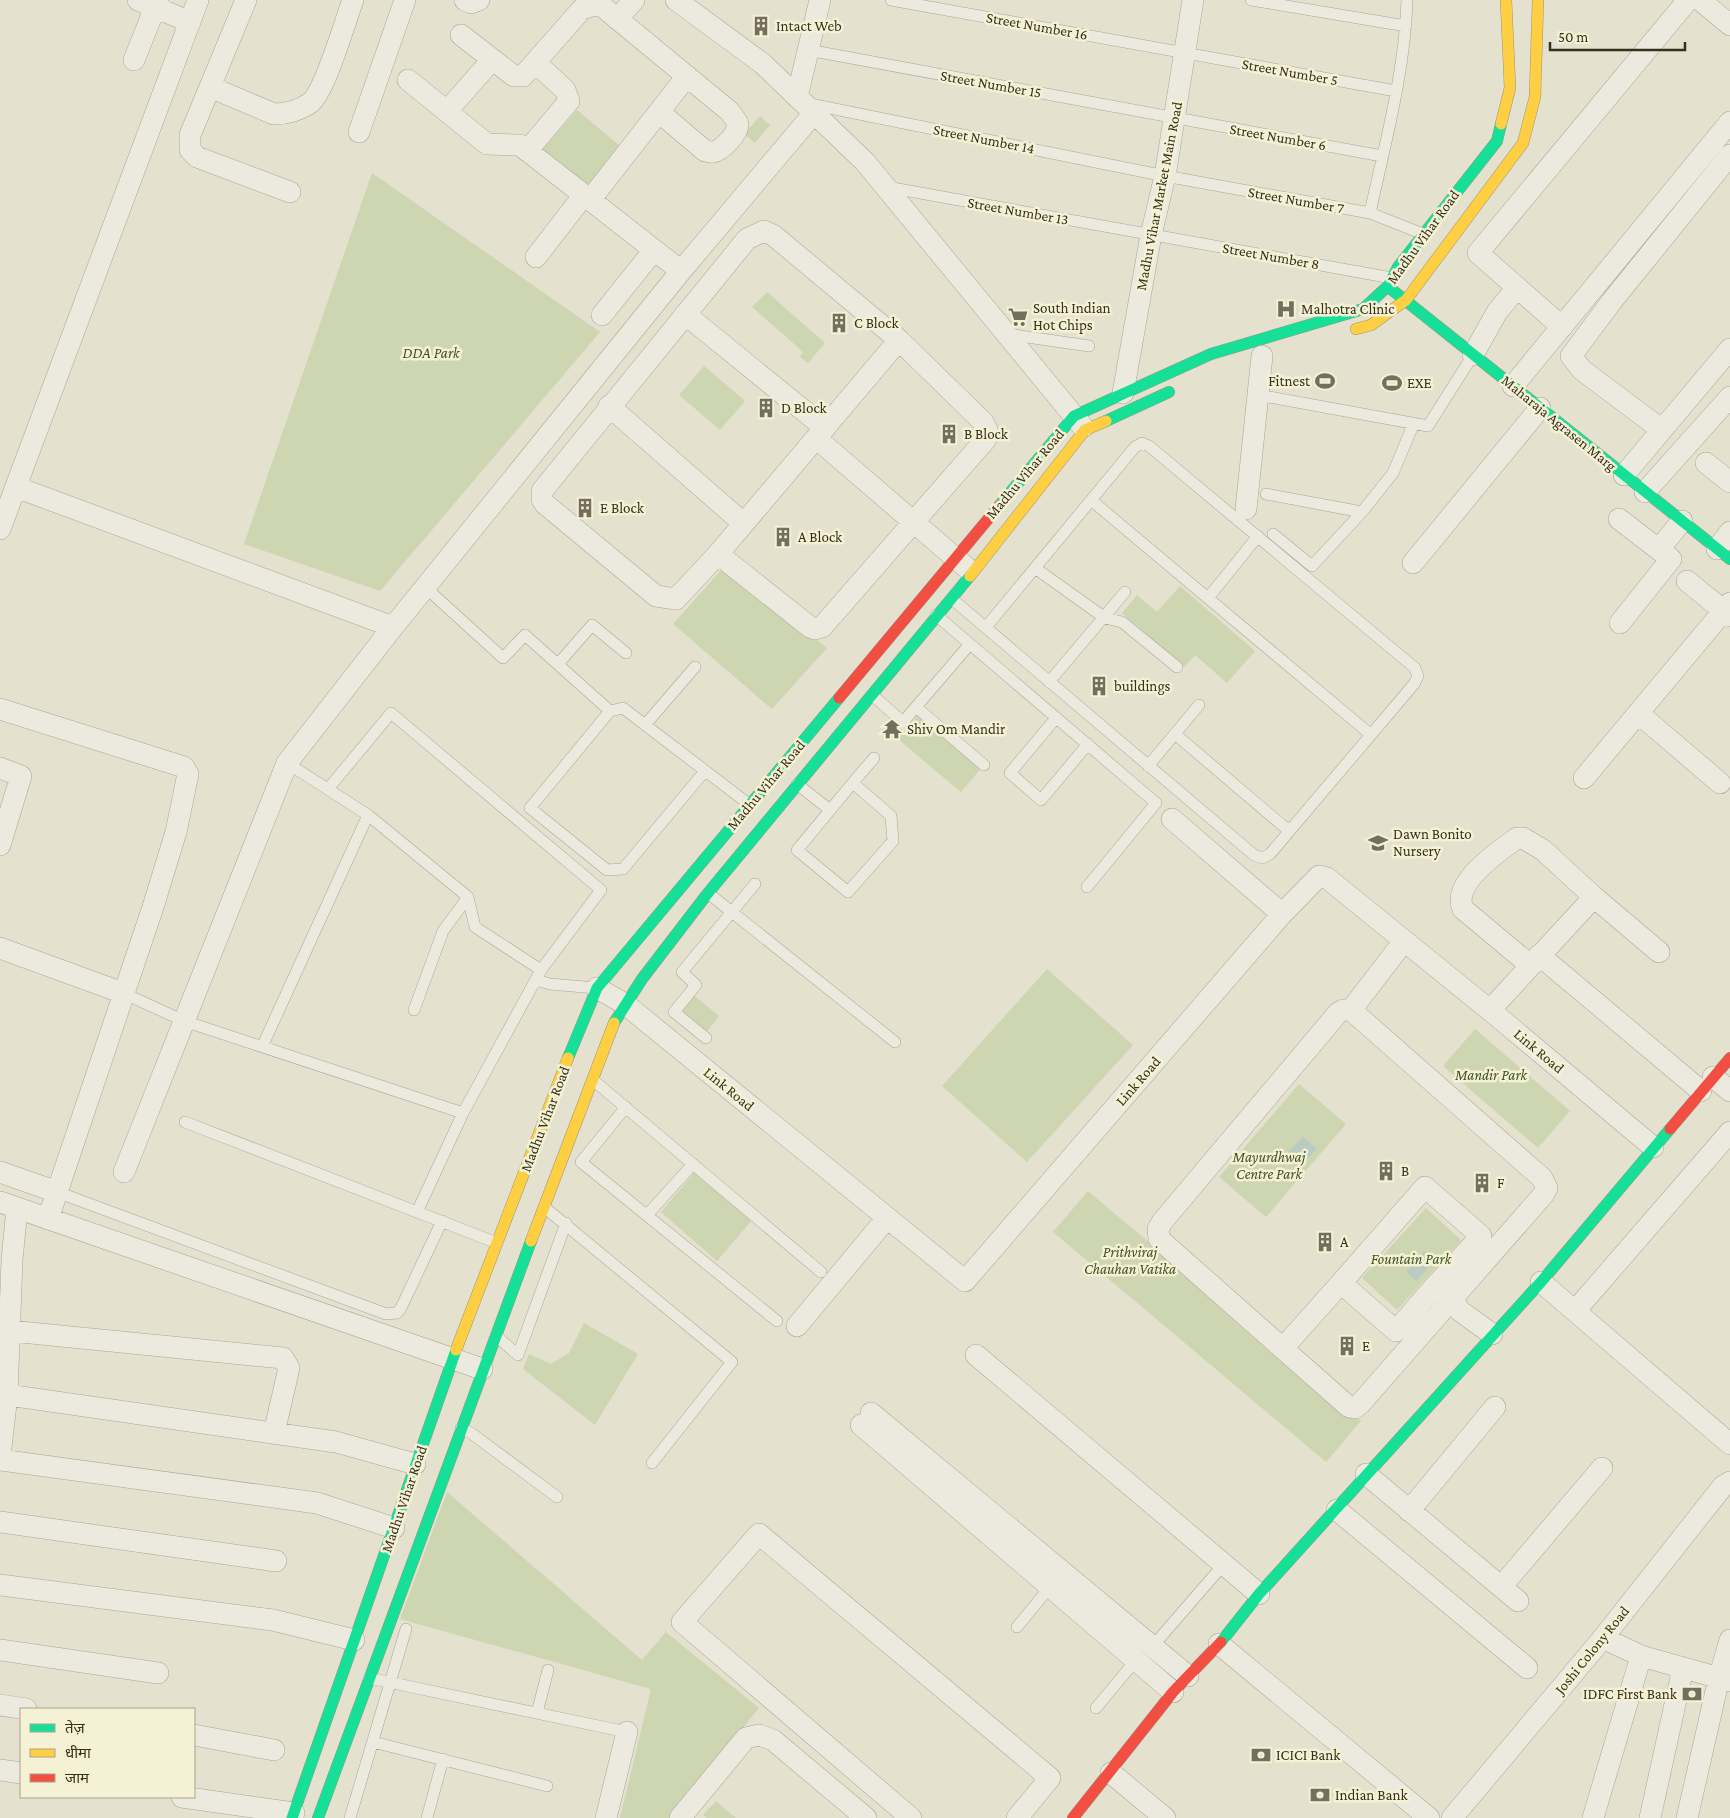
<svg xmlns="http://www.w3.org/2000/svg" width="1730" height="1818" font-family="'Crimson Pro','Noto Sans Devanagari',serif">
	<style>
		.green { fill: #ced5b1 }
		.water { fill: #b9cbc3 }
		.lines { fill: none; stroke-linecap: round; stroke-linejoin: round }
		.lane-casing { stroke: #a9a697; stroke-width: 12 }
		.street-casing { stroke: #a9a697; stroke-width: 22 }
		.fast-casing { stroke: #999586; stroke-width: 12 }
		.slow-casing { stroke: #999586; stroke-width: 12 }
		.jam-casing { stroke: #999586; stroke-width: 12 }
		.lane { stroke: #eceadf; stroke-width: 11 }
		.street { stroke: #eceadf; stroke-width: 21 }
		.fast { stroke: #16e098; stroke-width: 11 }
		.slow { stroke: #ffcf43; stroke-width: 11 }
		.jam { stroke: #f24e42; stroke-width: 11 }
		.labels { text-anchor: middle; stroke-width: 5; stroke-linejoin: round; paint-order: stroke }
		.poi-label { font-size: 15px; fill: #38301f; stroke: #f5f1d4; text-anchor: start }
		.street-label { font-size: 15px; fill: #38301f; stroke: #f5f1d4 }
		.park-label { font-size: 15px; font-style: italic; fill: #405426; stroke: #f5f1d4 }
	</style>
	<rect width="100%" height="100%" fill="#e4e1ce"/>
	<path class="green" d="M577,110L621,147L586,188L542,150Z
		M760,116L770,125L755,143L744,134Z
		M372,173L600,332L380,591L244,544Z
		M767,292L825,343L808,363L800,357L803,352L752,307Z
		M704,366L745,401L720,430L679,395Z
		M724,567L827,648L772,709L673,624Z
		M1180,586L1255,651L1227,683L1195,655L1184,667L1122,613L1137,595L1157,612Z
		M920,713L983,766L961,792L898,739Z
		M1047,969L1133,1045L1027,1162L942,1086Z
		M692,994L719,1016L707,1031L680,1009Z
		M1475,1029L1570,1111L1538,1148L1443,1066Z
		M1299,1084L1346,1124L1266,1217L1219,1177Z
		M695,1172L752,1220L717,1261L661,1212Z
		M1088,1191L1361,1421L1326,1462L1053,1232Z
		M1426,1208L1461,1240L1397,1310L1362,1278Z
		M584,1323L638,1354L595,1425L523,1369L529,1354L551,1364L569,1353Z
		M447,1492L642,1660L666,1632L759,1708L670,1818H620L651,1689L400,1619Z
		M716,1801L736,1818H707L703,1815Z"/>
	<path class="water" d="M1303,1137L1317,1149L1298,1168L1284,1156Z
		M1424,1251L1435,1260L1416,1281L1406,1272Z"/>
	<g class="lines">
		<defs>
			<path id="lane" d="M891,0L1396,91
				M1251,0L1406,26
				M808,50L1382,156
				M810,104L1165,176L1370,213L1423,234
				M887,187L1392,278
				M1370,213C1385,143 1405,72 1407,0
				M1007,334L1089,346
				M1258,395L1428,426L1473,355
				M1266,494L1362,512
				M1091,500L1370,734
				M1273,534L1312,566L1362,512L1393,473L1414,423
				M1035,568L1105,618L1122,622L1177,667
				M425,587L503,658L525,635L610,711L623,708L750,805
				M1208,598L1258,536
				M952,599L1254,855L1262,858L1270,854L1414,684L1418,676L1415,668L1149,446L1142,443L1135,447L986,627
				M936,615L1156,803L1087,887
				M558,664L592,625L626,653
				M1049,682L1125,592
				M872,695L903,722L970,644
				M916,707L984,765
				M610,711L530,808L607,870L623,869L705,771
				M1056,718L1010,773L1041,800L1088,744
				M645,725L695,667
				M1175,734L1289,831
				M287,763L368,815L468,897L475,927L541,970L463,1113L417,1212
				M1148,766L1199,705
				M853,783L891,816L893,841L848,892L797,850C823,819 848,788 874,758
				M797,784L830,810
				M328,789L391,713L601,890L541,970
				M708,893L895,1042
				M536,980L550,984L596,988
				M123,993L184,1021L463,1113
				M414,1010L443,931L468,897
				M706,1038L674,1012L696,985L682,972L755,884
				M262,1047L368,815
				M593,1080L821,1272
				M626,1107L581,1162L777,1321
				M185,1122L497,1243
				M57,1192L386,1314L397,1313L401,1308L442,1221
				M544,1207L732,1362L652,1463
				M647,1215L693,1164
				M496,1336L518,1355L566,1223
				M461,1428L471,1433L557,1497
				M1017,1627L1050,1587
				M1152,1647L1224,1564
				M369,1678L627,1732
				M1096,1708L1136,1660
				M537,1713L548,1670
				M373,1742L547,1786
				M350,1818L406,1629
				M427,1818L443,1759"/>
			<path id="street" d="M138,0L190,22
				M246,0L190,135V150L197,157L290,192
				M465,0L471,3L479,0
				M676,0L763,64L865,162L1083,427
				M1700,0L1730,25
				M617,19L634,0
				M461,35L514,76H523L582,9L595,5L603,7L729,111C732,115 737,120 738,125C738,133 722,151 713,152C711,153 708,151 705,151L659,112
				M134,60L158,0
				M408,80L487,144L520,145L681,271
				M210,87L274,114C286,114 300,110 310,103C325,92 345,21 353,0
				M797,97L820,0
				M447,111L492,60
				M359,132L405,0
				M527,151L569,101L565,90L535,62
				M590,200L687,76
				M536,257L584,195
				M685,314L825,428
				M602,315L654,250
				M1562,327L1478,253L1688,0
				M1473,355L1497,312L1517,288
				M1513,386L1730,122
				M1123,393L1151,235L1165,176L1193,0
				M609,406L743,523
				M1662,430L1582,370L1571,356L1612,301L1730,155
				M816,438L967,568
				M1706,463L1730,482
				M1624,475L1730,349
				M16,487L393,627
				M1645,492L1730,397
				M1246,509L1262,356
				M1619,519L1671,559L1620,623
				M0,529L198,0
				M1659,549L1682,521
				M1717,549L1730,532
				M718,554L810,627L815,629L822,627L986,439L987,430L983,422L899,340L773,235L764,231L747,239L542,491V499L545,504L656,596L676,599L718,554L899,340
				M1413,563L1540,408
				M1687,581L1730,616
				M0,709L184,767L188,774L176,832L153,907L48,1219
				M1638,713L1720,783
				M0,768L21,776L0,845
				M1584,778L1730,603
				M1172,819L1282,914
				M0,948L123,993
				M1539,955L1701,1091
				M1530,965L1463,909C1451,883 1499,851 1517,838H1523L1543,850L1594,897
				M597,988L625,1004L965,1281L1282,914L1319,876L1327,878L1503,1021L1653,1147
				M1351,1010L1404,941
				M1490,1010L1594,897L1659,952
				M1713,1077L1730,1091
				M0,1172L57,1192
				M124,1172L287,763L393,627L681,271L814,113
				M0,1202L482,1369
				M1541,1282L1730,1444
				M1435,1286L1396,1331L1341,1283L1425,1187L1481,1236L1435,1286L1452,1299L1543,1195L1547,1188L1542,1178L1351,1010H1343L1338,1013L1162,1222L1158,1229L1159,1239L1349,1407L1355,1408L1360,1404L1452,1299L1460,1311L1492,1334
				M1575,1311L1730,1132
				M797,1326L887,1218
				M0,1330L283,1358L289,1368L274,1433
				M1283,1348L1341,1283
				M976,1355L1259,1594
				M0,1394L336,1442L415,1464
				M871,1413L1188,1676
				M861,1425L1173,1692
				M0,1456L7,1395L12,1260L17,1208
				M0,1460L317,1503L394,1528
				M1366,1474L1518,1601
				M1337,1510L1527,1668
				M1409,1511L1495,1407
				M0,1522L276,1561
				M0,1585L273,1620L354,1640
				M1501,1587L1602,1468
				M1603,1638L1641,1656L1730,1681
				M1219,1644L1429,1818
				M0,1650L158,1673
				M0,1705L26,1709
				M194,1735L274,1750
				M0,1770L21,1773
				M1111,1773L1165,1818
				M182,1797L294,1813
				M606,1818L627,1732
				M680,1818L746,1738L759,1735L773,1740L866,1818
				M911,1818L682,1622L759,1534L1050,1778L1017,1818
				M1452,1818L1603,1638L1723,1486L1730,1482
				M1593,1818L1641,1656
				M1650,1818L1683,1668
				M1687,1818L1719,1678L1730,1640"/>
			<path id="fast" d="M1391,289L1730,559
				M1106,421L1169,392
				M999,506L1074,416L1211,354L1363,309L1388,286L1398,267L1497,141L1501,124
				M614,1023L642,979L708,893L970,576
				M568,1058L597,988L839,698
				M1221,1642L1259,1594L1541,1282L1670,1129
				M292,1818L456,1350
				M318,1818L531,1241"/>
			<path id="slow" d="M1501,124L1510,88L1506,0
				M1356,329L1371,325L1406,300L1523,143L1535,97L1538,0
				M970,576L1085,430L1106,421
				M531,1241L614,1023
				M456,1350L568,1058"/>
			<path id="jam" d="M839,698L999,506
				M1670,1129L1730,1058
				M1073,1818L1173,1692L1221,1642"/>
		</defs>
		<use href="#lane" class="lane-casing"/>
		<use href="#street" class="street-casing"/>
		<use href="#fast" class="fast-casing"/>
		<use href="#slow" class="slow-casing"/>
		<use href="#jam" class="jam-casing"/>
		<use href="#lane" class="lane"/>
		<use href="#street" class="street"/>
		<use href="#fast" class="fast"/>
		<use href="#slow" class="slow"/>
		<use href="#jam" class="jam"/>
	</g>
	<defs>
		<symbol id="building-bare" viewBox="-9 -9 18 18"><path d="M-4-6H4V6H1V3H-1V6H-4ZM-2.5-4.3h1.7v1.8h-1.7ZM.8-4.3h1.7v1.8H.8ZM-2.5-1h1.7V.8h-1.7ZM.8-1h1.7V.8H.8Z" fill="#746e5c" stroke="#f5f1d4" stroke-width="2.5" paint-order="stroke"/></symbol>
		<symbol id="hospital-bare" viewBox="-9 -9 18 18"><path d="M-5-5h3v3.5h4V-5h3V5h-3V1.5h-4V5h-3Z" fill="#746e5c" stroke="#f5f1d4" stroke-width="2.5" paint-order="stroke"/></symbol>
		<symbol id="supermarket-bare" viewBox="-9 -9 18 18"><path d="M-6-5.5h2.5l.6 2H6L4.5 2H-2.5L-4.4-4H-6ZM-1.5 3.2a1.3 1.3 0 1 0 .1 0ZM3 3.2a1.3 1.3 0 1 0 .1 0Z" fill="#746e5c" stroke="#f5f1d4" stroke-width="2.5" paint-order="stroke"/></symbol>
		<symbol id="stadium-bare" viewBox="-9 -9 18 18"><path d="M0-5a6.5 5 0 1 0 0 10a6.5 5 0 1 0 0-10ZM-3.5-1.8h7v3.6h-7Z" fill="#746e5c" stroke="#f5f1d4" stroke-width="2.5" paint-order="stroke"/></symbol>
		<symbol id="temple-bare" viewBox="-9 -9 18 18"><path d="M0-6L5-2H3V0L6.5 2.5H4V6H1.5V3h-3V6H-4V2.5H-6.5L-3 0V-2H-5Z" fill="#746e5c" stroke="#f5f1d4" stroke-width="2.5" paint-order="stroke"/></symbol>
		<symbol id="school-bare" viewBox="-9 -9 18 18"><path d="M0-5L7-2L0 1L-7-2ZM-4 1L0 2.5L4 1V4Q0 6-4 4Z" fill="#746e5c" stroke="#f5f1d4" stroke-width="2.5" paint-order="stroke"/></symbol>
		<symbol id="bank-bare" viewBox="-9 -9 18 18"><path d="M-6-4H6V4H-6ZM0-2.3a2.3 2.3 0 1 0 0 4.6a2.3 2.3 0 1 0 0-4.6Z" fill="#746e5c" stroke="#f5f1d4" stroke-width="2.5" paint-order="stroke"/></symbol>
	</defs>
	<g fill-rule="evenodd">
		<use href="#building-bare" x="747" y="12" width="28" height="28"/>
		<use href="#hospital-bare" x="1272" y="295" width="28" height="28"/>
		<use href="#supermarket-bare" x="1004" y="303" width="28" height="28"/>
		<use href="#building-bare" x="825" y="309" width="28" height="28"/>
		<use href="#stadium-bare" x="1311" y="367" width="28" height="28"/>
		<use href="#stadium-bare" x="1378" y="369" width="28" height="28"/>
		<use href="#building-bare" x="752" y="394" width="28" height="28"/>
		<use href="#building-bare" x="935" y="420" width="28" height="28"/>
		<use href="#building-bare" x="571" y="494" width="28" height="28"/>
		<use href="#building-bare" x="769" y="523" width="28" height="28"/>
		<use href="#building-bare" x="1085" y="672" width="28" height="28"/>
		<use href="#temple-bare" x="878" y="715" width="28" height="28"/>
		<use href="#school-bare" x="1364" y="829" width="28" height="28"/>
		<use href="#building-bare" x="1372" y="1157" width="28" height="28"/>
		<use href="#building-bare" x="1468" y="1169" width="28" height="28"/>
		<use href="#building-bare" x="1311" y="1228" width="28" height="28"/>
		<use href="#building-bare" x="1333" y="1332" width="28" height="28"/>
		<use href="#bank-bare" x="1678" y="1680" width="28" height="28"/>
		<use href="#bank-bare" x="1247" y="1741" width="28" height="28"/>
		<use href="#bank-bare" x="1306" y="1781" width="28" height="28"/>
	</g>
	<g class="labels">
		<g class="poi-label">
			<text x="776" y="31">Intact Web</text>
			<text x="1033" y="313">South Indian<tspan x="1033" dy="17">Hot Chips</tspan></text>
			<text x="1301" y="314">Malhotra Clinic</text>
			<text x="854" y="328">C Block</text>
			<text x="1310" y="386" text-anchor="end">Fitnest</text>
			<text x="1407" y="388">EXE</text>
			<text x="781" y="413">D Block</text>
			<text x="964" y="439">B Block</text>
			<text x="600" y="513">E Block</text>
			<text x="798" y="542">A Block</text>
			<text x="1114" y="691">buildings</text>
			<text x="907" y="734">Shiv Om Mandir</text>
			<text x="1393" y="839">Dawn Bonito<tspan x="1393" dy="17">Nursery</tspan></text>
			<text x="1401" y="1176">B</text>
			<text x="1497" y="1188">F</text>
			<text x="1340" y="1247">A</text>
			<text x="1362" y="1351">E</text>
			<text x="1677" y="1699" text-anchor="end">IDFC First Bank</text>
			<text x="1276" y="1760">ICICI Bank</text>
			<text x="1335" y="1800">Indian Bank</text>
		</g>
		<g class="street-label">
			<text transform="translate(1037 26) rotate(10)" y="5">Street Number 16</text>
			<text transform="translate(1290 72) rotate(10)" y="5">Street Number 5</text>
			<text transform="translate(991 84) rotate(10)" y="5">Street Number 15</text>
			<text transform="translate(1278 137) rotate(10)" y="5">Street Number 6</text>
			<text transform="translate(984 139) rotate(11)" y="5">Street Number 14</text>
			<text transform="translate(1159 196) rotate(-79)" y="5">Madhu Vihar Market Main Road</text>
			<text transform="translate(1296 200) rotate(10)" y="5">Street Number 7</text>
			<text transform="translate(1018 211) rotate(10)" y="5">Street Number 13</text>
			<text transform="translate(1423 237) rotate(-54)" y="5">Madhu Vihar Road</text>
			<text transform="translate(1271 256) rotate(10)" y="5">Street Number 8</text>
			<text transform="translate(1559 423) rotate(39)" y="5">Maharaja Agrasen Marg</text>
			<text transform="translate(1025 474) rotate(-50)" y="5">Madhu Vihar Road</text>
			<text transform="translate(766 785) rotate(-50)" y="5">Madhu Vihar Road</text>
			<text transform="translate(1539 1051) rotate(40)" y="5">Link Road</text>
			<text transform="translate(1138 1081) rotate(-49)" y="5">Link Road</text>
			<text transform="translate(729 1089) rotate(39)" y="5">Link Road</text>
			<text transform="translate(545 1119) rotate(-69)" y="5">Madhu Vihar Road</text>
			<text transform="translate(404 1499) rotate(-71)" y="5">Madhu Vihar Road</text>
			<text transform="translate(1592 1650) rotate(-51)" y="5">Joshi Colony Road</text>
		</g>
		<g class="park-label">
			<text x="431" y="358">DDA Park</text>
			<text x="1491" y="1080">Mandir Park</text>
			<text x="1269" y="1162">Mayurdhwaj<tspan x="1269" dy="17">Centre Park</tspan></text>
			<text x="1130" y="1257">Prithviraj<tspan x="1130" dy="17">Chauhan Vatika</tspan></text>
			<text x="1411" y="1264">Fountain Park</text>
		</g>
	</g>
	<rect x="20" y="1708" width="175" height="90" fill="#f5f1d4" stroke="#a9a48c"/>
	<rect x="30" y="1724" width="25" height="8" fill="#16e098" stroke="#a9a48c"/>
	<text x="65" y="1733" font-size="15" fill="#38301f">तेज़</text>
	<rect x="30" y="1749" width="25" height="8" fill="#ffcf43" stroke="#a9a48c"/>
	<text x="65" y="1758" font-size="15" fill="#38301f">धीमा</text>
	<rect x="30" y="1774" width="25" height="8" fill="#f24e42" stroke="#a9a48c"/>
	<text x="65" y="1783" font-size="15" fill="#38301f">जाम</text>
	<path d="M1550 42v8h135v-8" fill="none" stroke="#38301f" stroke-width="2.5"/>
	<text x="1558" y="42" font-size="15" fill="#38301f" stroke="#f5f1d4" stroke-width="4" paint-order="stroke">50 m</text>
</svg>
